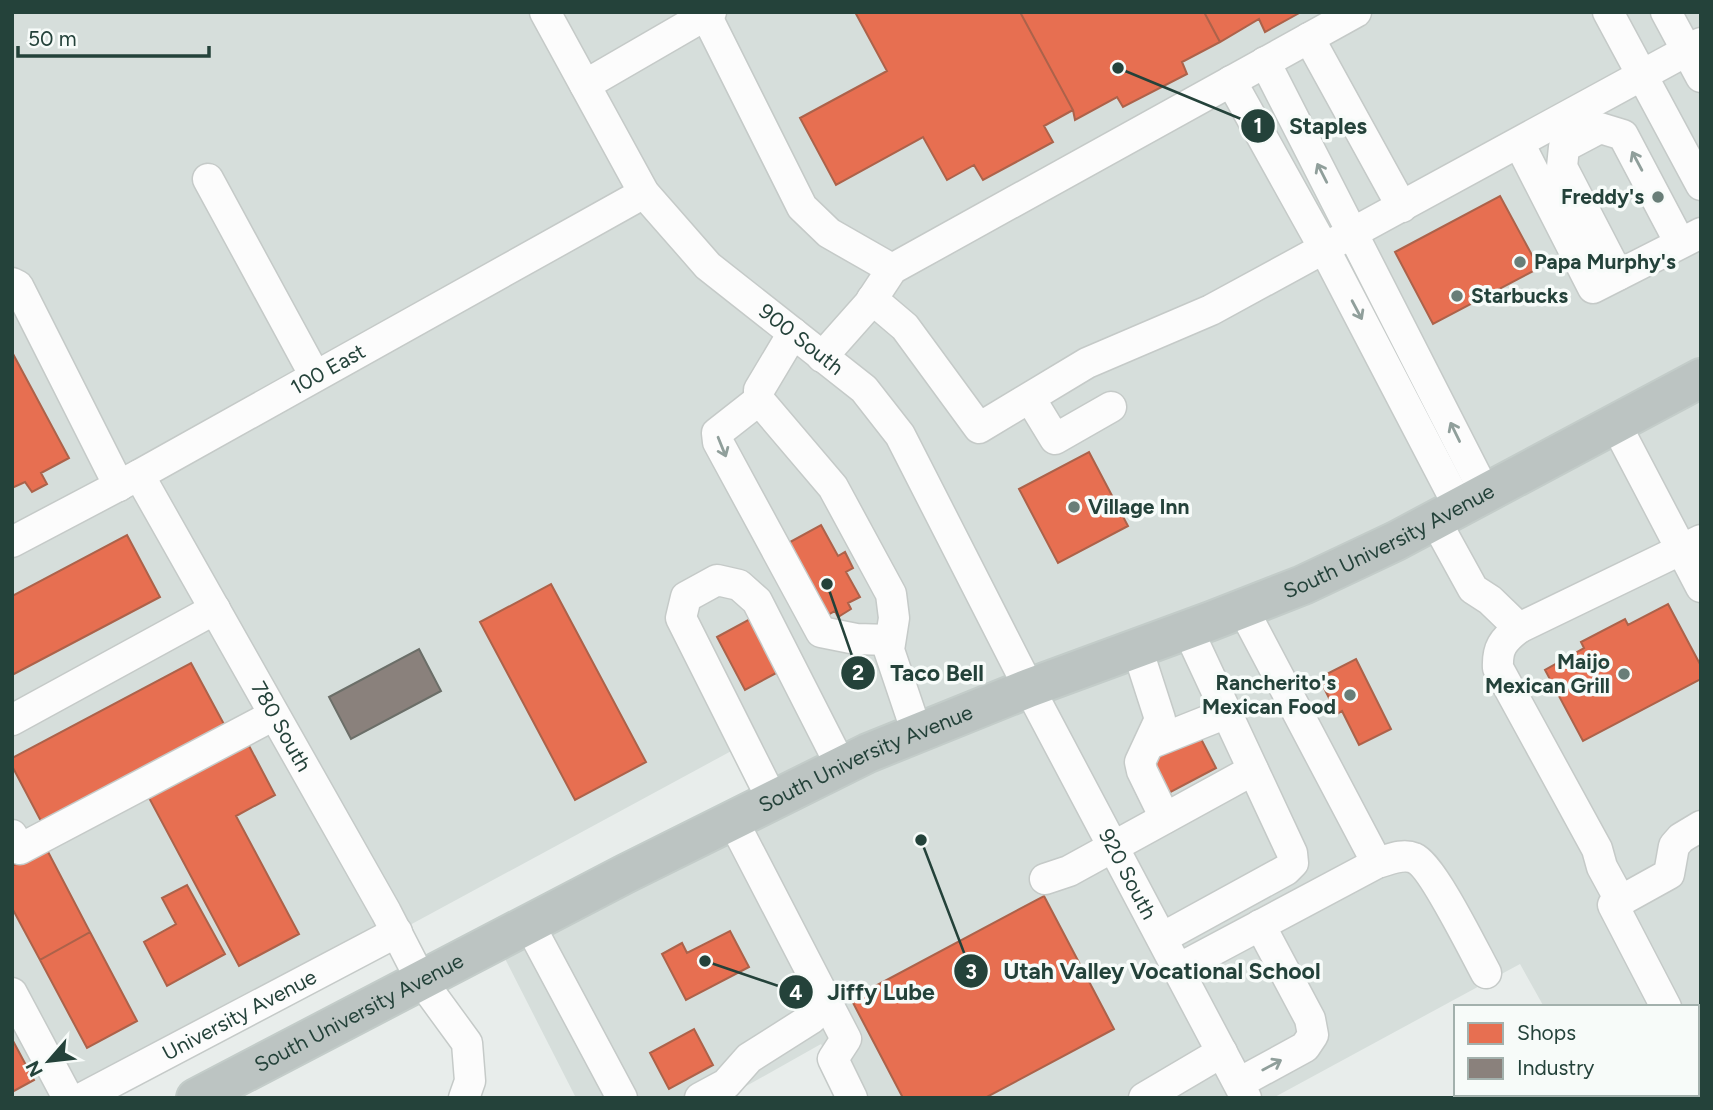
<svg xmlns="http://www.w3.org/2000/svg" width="1713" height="1110" font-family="Figtree,sans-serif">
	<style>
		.built { fill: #d6dedb }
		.shops { fill: #e76f51; stroke: #ac624a; stroke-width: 2 }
		.industry { fill: #8a817c; stroke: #6b6e68; stroke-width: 2 }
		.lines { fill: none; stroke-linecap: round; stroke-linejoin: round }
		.minor-casing { stroke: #c5cac8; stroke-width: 33 }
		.highway-casing { stroke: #c3ccc9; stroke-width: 42 }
		.minor { stroke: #fcfcfc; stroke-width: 30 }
		.highway { stroke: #bcc4c2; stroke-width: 38 }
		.oneway { stroke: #909f9b }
		.poi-dot { fill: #697e78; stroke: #f7fbf9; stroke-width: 2.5 }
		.labels { text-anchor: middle; stroke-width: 7; stroke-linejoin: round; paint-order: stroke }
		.poi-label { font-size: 21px; font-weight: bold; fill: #24423a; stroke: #f7fbf9; text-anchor: end }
		.street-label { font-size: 21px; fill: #24423a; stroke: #f7fbf9 }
		.leader { fill: none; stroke: #24423a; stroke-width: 2.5 }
		.callout-dot { fill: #24423a; stroke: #f7fbf9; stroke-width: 2.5 }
		.mark-label { font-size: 21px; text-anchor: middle; font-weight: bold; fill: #fff }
		.callout-label { font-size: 23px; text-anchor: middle; font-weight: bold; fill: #24423a; stroke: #f7fbf9; stroke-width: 7; stroke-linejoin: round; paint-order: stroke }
	</style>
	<rect width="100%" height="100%" fill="#e8edeb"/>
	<path class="built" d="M12,12H1701V1098H1593L1592,1094H1697V1007H1544L1520,964L1273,1098H850L821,1044L725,1098H576L496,941L763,801L735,749L397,932L81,1098H12Z"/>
	<path class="shops" d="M855,12H1020L1073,110L1044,126L1053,142L983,180L974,165L947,180L923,137L836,185L800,118L887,71Z
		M1020,12H1204L1220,42L1182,62L1187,74L1123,107L1117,97L1075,120L1073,110Z
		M1204,12H1301L1265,32L1259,19L1220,42Z
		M1500,196L1539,268L1433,324L1395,252Z
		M12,352L69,458L41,473L47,484L32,492L25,482L12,488Z
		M1089,452L1128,526L1058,563L1019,489Z
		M821,525L838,556L845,552L853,568L846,572L860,597L848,603L851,609L838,617L835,611L821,619L781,547Z
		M127,535L160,597L12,675V596Z
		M551,584L646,762L575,800L480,622Z
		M1668,604L1701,666V679L1583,741L1545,670L1584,648L1581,642L1625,619L1628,625Z
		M750,619L778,672L745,690L717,637Z
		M1356,659L1391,729L1359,745L1342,711L1337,714L1319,678Z
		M191,663L225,726L42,823L12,766V758Z
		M1198,733L1216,768L1163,796L1144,761Z
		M247,742L275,795L236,816L299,934L239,966L148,796Z
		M46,848L90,932L40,960L12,908V866Z
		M187,885L225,954L167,986L144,942L176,924L162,898Z
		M1044,896L1114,1029L985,1098H903L851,999Z
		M730,931L749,967L686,1000L662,954L682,943L687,953Z
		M90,932L137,1021L87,1048L40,960Z
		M694,1029L713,1065L669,1089L650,1053Z
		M12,1039L34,1080L12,1092Z"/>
	<path class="industry" d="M419,649L441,691L351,739L329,697Z"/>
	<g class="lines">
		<defs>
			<g id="minor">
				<path id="s1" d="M545,12L644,193L708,266L864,389L900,435L1029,688L1246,1098"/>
				<path d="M1608,12L1701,185"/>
				<path d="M1666,12L1701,77"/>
				<path d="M706,15L802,207L829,233L892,269"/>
				<path d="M1309,38L1402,207"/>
				<path d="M1265,62L1485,493"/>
				<path d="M1231,81L1325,250L1459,507"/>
				<path d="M585,85L711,12"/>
				<path d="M1519,143L1593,288L1701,233"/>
				<path d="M208,179L315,376"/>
				<path d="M1618,275L1562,167L1564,147L1600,128L1623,135L1680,243"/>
				<path d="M12,283L18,286L119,486"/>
				<path d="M872,299L905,327L979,428L1087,363L1211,310L1701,43"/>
				<path d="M793,333L759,390V400L833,487L891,594L894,618L889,650L917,733"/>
				<path d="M822,357L869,304L892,269L1356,12"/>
				<path d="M1030,398L1055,439L1111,407"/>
				<path d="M759,400L717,433L718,442L821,632L856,639L890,640"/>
				<path d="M1615,423L1701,587"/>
				<path id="s2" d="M139,475L386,912L421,980L467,1043L470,1081L464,1098"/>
				<path d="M1435,520L1473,589L1490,600L1519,628"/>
				<path id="s3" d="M12,542L139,475L644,193"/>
				<path d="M1243,609L1377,863"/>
				<path d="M1137,648L1160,719L1140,762L1142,771L1165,818"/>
				<path d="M12,720L215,609"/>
				<path d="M1149,744L1227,713"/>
				<path d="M773,801L681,618L686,597L717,580L739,585L757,601L841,766"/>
				<path d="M733,821L846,1039L833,1059L852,1098"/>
				<path d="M12,835L20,849L274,715"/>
				<path d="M1045,879L1069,871L1253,770"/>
				<path d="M1621,902L1602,867L1597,849L1498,668C1497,648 1503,640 1519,628L1701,540"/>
				<path d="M529,924L622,1098"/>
				<path d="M1162,938L1286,870L1293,863L1292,853L1188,630"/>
				<path d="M1178,969L1377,863C1389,860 1402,853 1414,858C1432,865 1474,951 1486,973"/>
				<path d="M12,993L68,1098"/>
				<path d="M1666,1007L1613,905L1669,874L1674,846L1681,838L1701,826"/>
				<path d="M1697,1066L1701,1072"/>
				<path d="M1239,1083L1305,1047L1313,1035L1310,1019L1260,925"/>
				<path id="s4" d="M82,1098L397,932"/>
				<path d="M700,1098L726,1084L749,1058L812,1018L823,999"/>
				<path d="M1144,1098L1222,1052"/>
			</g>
			<g id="highway">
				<path id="s5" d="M196,1098L625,874L868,753L1029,688L1211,621L1303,585L1396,541L1701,378"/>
			</g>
		</defs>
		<use href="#minor" class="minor-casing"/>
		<use href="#highway" class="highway-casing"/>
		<use href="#minor" class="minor"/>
		<use href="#highway" class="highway"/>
	</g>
	<defs><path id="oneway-shaft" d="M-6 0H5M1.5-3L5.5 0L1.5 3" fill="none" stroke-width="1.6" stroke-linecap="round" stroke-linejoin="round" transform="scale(1.75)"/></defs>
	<g class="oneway">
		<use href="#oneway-shaft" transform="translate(1637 161) rotate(-118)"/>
		<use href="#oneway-shaft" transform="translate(1322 173) rotate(-117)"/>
		<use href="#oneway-shaft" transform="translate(1357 310) rotate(62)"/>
		<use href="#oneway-shaft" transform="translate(1455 432) rotate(-116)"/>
		<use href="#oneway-shaft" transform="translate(722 447) rotate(68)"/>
		<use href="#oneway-shaft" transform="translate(1272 1065) rotate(-28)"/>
	</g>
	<g class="poi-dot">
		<circle cx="1658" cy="197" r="7"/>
		<circle cx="1520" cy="262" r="7"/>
		<circle cx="1457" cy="296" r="7"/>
		<circle cx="1074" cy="507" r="7"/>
		<circle cx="1624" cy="674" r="7"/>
		<circle cx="1350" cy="695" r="7"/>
	</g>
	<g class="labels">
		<g class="poi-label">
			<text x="1644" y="204">Freddy's</text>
			<text x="1534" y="269" text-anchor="start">Papa Murphy's</text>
			<text x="1471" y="303" text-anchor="start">Starbucks</text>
			<text x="1088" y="514" text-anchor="start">Village Inn</text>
			<text x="1610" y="669">Maijo<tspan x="1610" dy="24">Mexican Grill</tspan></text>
			<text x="1336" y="690">Rancherito's<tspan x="1336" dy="24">Mexican Food</tspan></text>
		</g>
		<g class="street-label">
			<text dy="7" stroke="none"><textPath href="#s1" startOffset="422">900 South</textPath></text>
			<text dy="7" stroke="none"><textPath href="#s3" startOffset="360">100 East</textPath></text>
			<text dy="7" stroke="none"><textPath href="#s5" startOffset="1318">South University Avenue</textPath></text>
			<text dy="7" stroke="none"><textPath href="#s2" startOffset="289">780 South</textPath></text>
			<text dy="7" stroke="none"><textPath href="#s5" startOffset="751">South University Avenue</textPath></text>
			<text dy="7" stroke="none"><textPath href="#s1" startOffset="1055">920 South</textPath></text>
			<text dy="7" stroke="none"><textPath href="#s5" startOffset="184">South University Avenue</textPath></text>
			<text dy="7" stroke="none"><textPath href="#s4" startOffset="178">University Avenue</textPath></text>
		</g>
	</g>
	<path class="leader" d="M1118 68L1258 126M827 584L858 673M921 840L971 971M705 961L796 992"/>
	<g class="callout-dot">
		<circle cx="1118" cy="68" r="7"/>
		<circle cx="827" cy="584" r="7"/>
		<circle cx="921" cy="840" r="7"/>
		<circle cx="705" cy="961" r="7"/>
		<circle cx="1258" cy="126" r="18"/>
		<circle cx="858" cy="673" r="18"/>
		<circle cx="971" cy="971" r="18"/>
		<circle cx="796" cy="992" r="18"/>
	</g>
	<g class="mark-label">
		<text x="1258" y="133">1</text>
		<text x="858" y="680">2</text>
		<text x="971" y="979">3</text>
		<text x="796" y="1000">4</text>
	</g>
	<g class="callout-label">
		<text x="1328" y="134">Staples</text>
		<text x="937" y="681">Taco Bell</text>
		<text x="1162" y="979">Utah Valley Vocational School</text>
		<text x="881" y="1000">Jiffy Lube</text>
	</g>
	<rect width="1713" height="1110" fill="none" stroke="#24423a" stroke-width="28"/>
	<rect x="1454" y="1005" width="245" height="91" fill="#f7fbf9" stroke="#a3b1ad" stroke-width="2"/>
	<rect x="1468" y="1023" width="35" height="21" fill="#e76f51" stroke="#a3b1ad" stroke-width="2"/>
	<text x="1517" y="1040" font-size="21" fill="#24423a">Shops</text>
	<rect x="1468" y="1058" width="35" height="21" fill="#8a817c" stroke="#a3b1ad" stroke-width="2"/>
	<text x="1517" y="1075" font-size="21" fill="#24423a">Industry</text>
	<g transform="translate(49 1061) rotate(242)" stroke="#f7fbf9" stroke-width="5" paint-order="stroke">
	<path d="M0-5L12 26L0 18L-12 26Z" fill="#24423a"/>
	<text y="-10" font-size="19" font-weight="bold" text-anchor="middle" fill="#24423a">N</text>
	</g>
	<path d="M18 46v10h191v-10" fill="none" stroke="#24423a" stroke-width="3.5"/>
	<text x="28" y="46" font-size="21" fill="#24423a" stroke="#f7fbf9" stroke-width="5" paint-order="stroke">50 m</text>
</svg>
